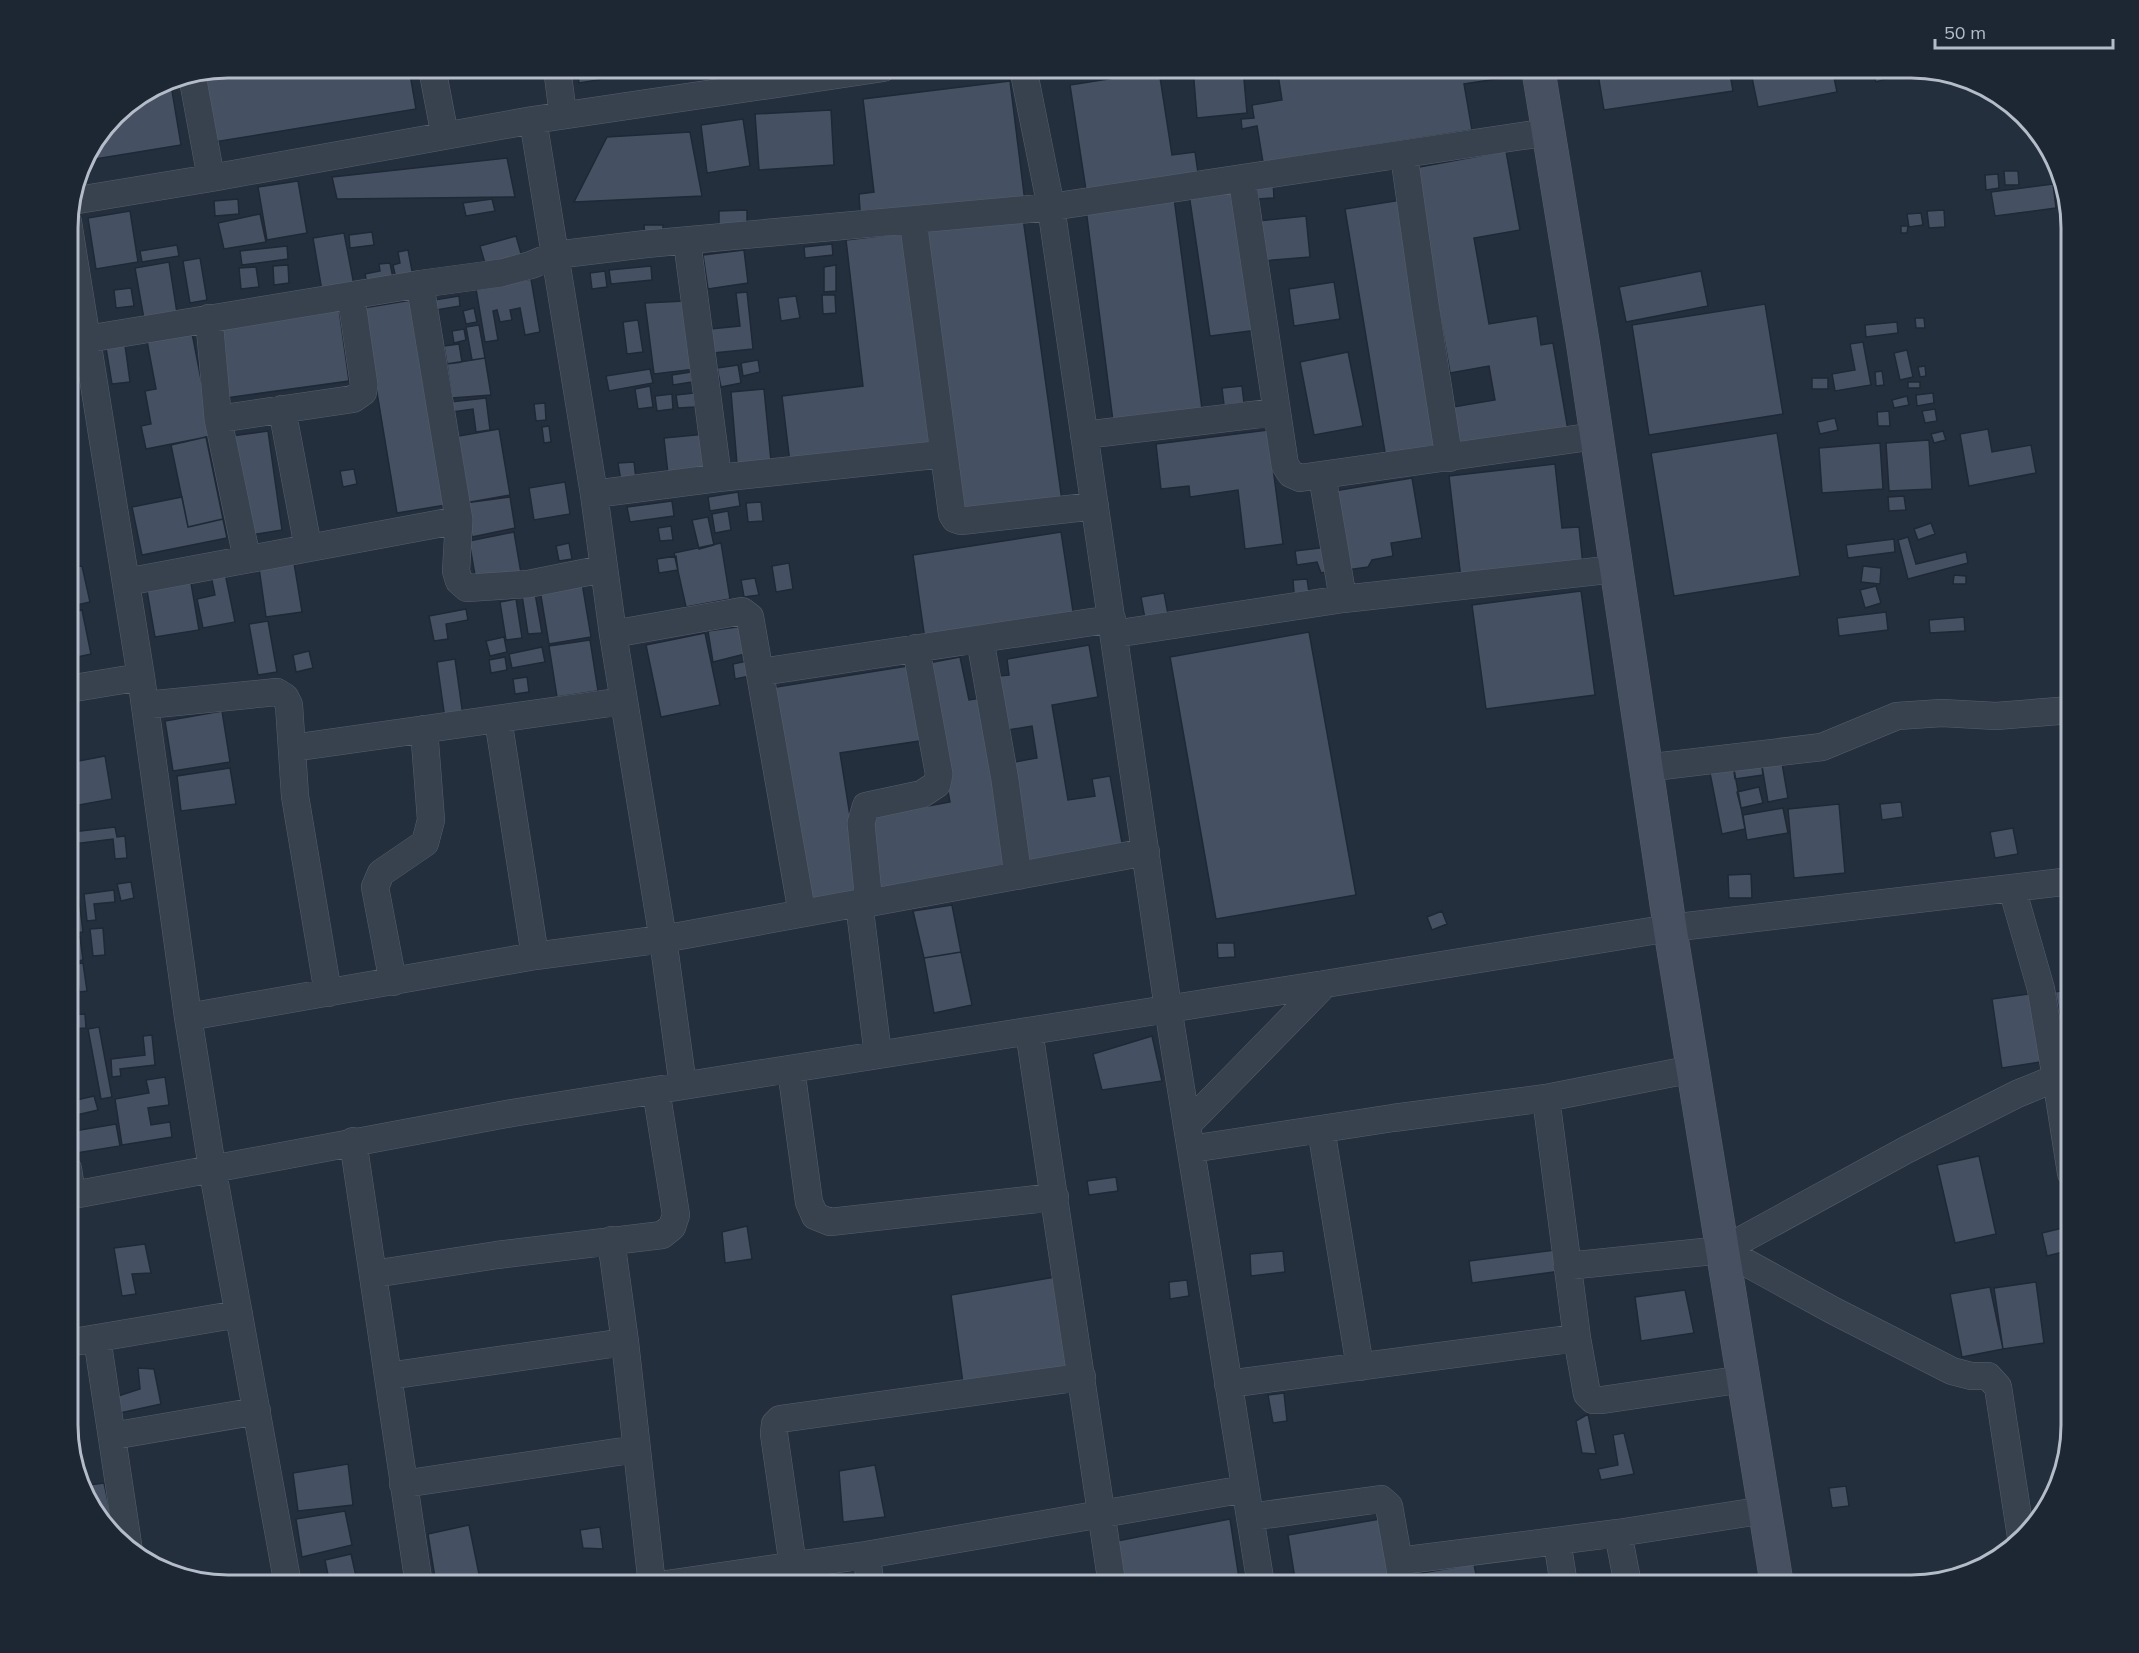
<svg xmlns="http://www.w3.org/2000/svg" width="2139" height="1653" font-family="Mulish,sans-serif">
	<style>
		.building { fill: #455162; stroke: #1f2835; stroke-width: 1.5 }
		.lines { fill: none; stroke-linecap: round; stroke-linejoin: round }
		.street-casing { stroke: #565f6c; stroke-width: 28 }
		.secondary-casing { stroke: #565f6c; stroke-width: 34 }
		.street { stroke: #38414e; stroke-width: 27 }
		.secondary { stroke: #465061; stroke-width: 33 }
		.rim { fill: none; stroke: #b4bcc9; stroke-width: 3 }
	</style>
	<rect width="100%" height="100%" fill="#242f3e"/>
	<path class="building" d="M228,68H409L416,109L214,142L202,73Z
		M577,68H672L579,83Z
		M1193,68H1243L1247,113L1197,118Z
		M1277,68H1503L1504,78L1464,84L1472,130L1263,162L1257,126L1242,129L1241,119L1254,118L1252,105L1282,100Z
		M1597,68H1729L1733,91L1604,110Z
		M1750,68H1832L1837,92L1758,107Z
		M1871,68H1890L1893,77L1876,82Z
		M1927,70L1955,75L1928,79Z
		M1159,71L1172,155L1195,152L1198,173L1086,190L1070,85Z
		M170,79L181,145L83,161L84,157L122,107Z
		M1010,81L1025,202L860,211L859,194L874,192L863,99Z
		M831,110L834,165L759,170L755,114Z
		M743,119L750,166L707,173L701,125Z
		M690,132L702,196L574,202L607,137Z
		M1506,151L1520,230L1474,238L1489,324L1537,316L1541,345L1553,343L1569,436L1455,456L1447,408L1495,400L1489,366L1450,373L1414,168Z
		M507,158L515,197L337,199L332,177Z
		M2004,171H2018L2019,185H2005Z
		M1998,174L1999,188L1986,190L1985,175Z
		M298,181L307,233L267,240L258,187Z
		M1273,181L1274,198L1258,199L1256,183Z
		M2053,184L2056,208L1995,216L1991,192Z
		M1238,187L1258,330L1210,336L1189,194Z
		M1174,198L1202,409L1113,421L1086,209Z
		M238,199L239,214L215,216L214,201Z
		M492,199L495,211L466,216L463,203Z
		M1401,200L1441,449L1386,458L1345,209Z
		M747,210V231L719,234V211Z
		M1944,210L1945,227L1929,228L1927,211Z
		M130,211L138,262L96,269L88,218Z
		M1921,213L1923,225L1909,227L1907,214Z
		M260,214L266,242L224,249L218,223Z
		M1306,216L1310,257L1262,261L1258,221Z
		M1023,218L1062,501L964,514L924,231Z
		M644,225H663V240H645Z
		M1901,226H1908L1907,233H1901Z
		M372,232L374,245L350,248L349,235Z
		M344,233L354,285L322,291L313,238Z
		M904,233L930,447L790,463L782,396L863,386L846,240Z
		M516,236L522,257L486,267L480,246Z
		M832,244L833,255L805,258L804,247Z
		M177,245L179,256L142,262L140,251Z
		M287,246L288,259L242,265L240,251Z
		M408,250L413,276L396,279L393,265L400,263L398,252Z
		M744,250L748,283L708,289L703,255Z
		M200,258L207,300L190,303L183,261Z
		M169,262L177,313L144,319L135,268Z
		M390,263L393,278L367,283L365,274L380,271L379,264Z
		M288,265L289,283L274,285L273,266Z
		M836,265V291L824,292V267Z
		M651,266L652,280L611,284L609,270Z
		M256,267L259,287L241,289L239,268Z
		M605,271L607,287L592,289L590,273Z
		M1701,271L1708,306L1626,322L1619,287Z
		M531,279L540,332L525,335L520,308L510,310L512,320L500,322L497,310L493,311L498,340L485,342L476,289Z
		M1334,282L1340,319L1294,326L1289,289Z
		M131,288L134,306L116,308L114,290Z
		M747,292L753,349L713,353L710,329L740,326L736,293Z
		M822,295H835L836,313L823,314Z
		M459,296L460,306L436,310L434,300Z
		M796,296L800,318L781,321L778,298Z
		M418,299L452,504L397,513L363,308Z
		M685,301L696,369L654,374L645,303Z
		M1765,304L1783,414L1649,435L1632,325Z
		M474,308L477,322L466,324L463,311Z
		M339,309L349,381L226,398L216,326Z
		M1915,318H1924L1925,328H1916Z
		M638,320L643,352L627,354L623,322Z
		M1897,322L1898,333L1866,337L1865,325Z
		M479,325L485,358L472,360L466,327Z
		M464,329L466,340L454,343L452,331Z
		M192,333L212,436L146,449L141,426L151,424L145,391L156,389L147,341Z
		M1863,342L1871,385L1835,391L1832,374L1855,370L1850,344Z
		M459,344L462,362L447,364L444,346Z
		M125,345L130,382L112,384L106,348Z
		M1907,350L1913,377L1900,380L1894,353Z
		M1348,352L1363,426L1314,435L1300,362Z
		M485,358L491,395L452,398L447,364Z
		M758,360L760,372L743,376L741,363Z
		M738,365L741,383L721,387L717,368Z
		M1925,366L1926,376L1920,377L1918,367Z
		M650,369L653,383L609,391L606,376Z
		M1882,371L1884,385L1876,386L1875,372Z
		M691,372L692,382L673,385L672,375Z
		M1812,378H1828V389H1812Z
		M1908,382H1920V388H1908Z
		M650,386L653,407L638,409L635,389Z
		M1242,386L1244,403L1224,405L1222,388Z
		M764,389L771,461L737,464L731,392Z
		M694,393L695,407L678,408L676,395Z
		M1933,393L1934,403L1917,406L1916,395Z
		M672,394L673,409L657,411L655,396Z
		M1907,396L1909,405L1894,408L1892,400Z
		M486,398L490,430L476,432L473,409L452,412L450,402Z
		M545,403L546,420L536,421L534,404Z
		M1935,409L1937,421L1925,423L1922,411Z
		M1889,411L1890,426H1878L1877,412Z
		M1835,418L1838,430L1820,434L1817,422Z
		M549,426L551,442L544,443L542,427Z
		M499,429L510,495L465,503L453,437Z
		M1988,429L1992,452L2031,445L2036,473L1969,486L1960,434Z
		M1268,430L1283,544L1245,549L1238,490L1190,497L1189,486L1161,489L1156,444Z
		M268,431L282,530L245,536L231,436Z
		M1943,431L1946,440L1934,443L1931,434Z
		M1777,433L1800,576L1674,596L1651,453Z
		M706,434L710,470L668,474L664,438Z
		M206,437L223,519L188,527L171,445Z
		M1929,440L1932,489L1889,491L1886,443Z
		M1880,443L1883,489L1822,493L1819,448Z
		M634,462L636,479L621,481L618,463Z
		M1555,464L1562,528L1579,527L1583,565L1461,579L1449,476Z
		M354,469L357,484L343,487L340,471Z
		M1412,478L1422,538L1391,543L1393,556L1372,560L1368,567L1347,570L1334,491Z
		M565,482L570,514L534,520L529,488Z
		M738,492L740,506L710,511L708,497Z
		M68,495L73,538L68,539Z
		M1904,496L1906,510L1889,511L1888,497Z
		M182,497L188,527L223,519L227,538L142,555L132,507Z
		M510,497L515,528L472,537L465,503Z
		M672,501L674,516L630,522L627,507Z
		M761,502L763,521L748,522L746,503Z
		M728,511L731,530L715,533L712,514Z
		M708,517L714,545L699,549L692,520Z
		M1931,523L1935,534L1918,540L1914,529Z
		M671,526L673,540L660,541L658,528Z
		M514,532L521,573L476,581L469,541Z
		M1061,532L1074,618L925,640L913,555Z
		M1908,537L1916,564L1966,552L1968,563L1908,579L1898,540Z
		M1894,539L1895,552L1848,558L1846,545Z
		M569,543L572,559L559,561L556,546Z
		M721,543L730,599L686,607L674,553Z
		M1328,547L1331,571L1321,573L1317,562L1297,565L1295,551Z
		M676,556L678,570L659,573L657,559Z
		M294,563L302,612L266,617L259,568Z
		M789,563L793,589L776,592L772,566Z
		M82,566L90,602L68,607V568Z
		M1863,566L1881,568L1880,584L1861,582Z
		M225,573L235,622L203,628L197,599L215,595L211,576Z
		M1954,575L1966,576V584H1953Z
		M190,577L199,630L155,637L146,585Z
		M755,578L759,595L744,597L741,580Z
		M1307,579L1309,592L1294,593L1293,580Z
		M582,583L591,637L549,644L540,590Z
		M1876,586L1881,603L1865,608L1860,590Z
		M1581,591L1595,695L1486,709L1472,605Z
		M535,593L542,633L528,634L522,595Z
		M1164,593L1168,614L1145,619L1141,597Z
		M516,599L522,638L506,640L500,602Z
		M466,609L468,620L446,624L448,639L434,641L429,616Z
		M82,610L91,654L68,659V613Z
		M1886,612L1888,630L1839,636L1837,618Z
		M1964,617L1965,631L1930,633L1929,620Z
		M268,621L277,672L258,675L249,624Z
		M744,626L749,653L713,662L708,631Z
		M1309,632L1356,895L1216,919L1170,657Z
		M705,633L720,705L661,717L646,645Z
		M504,637L507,652L490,656L486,641Z
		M590,640L598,691L557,697L549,646Z
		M1089,645L1098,697L1052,705L1068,800L1095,796L1092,779L1110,776L1124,854L1028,871L1009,763L1037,758L1032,726L1008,730L998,676L1009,675L1007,659Z
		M542,647L545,662L512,668L509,654Z
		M309,651L313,668L296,672L293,655Z
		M505,657L507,670L491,673L489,660Z
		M960,657L969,700L981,698L1015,873L880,899L864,818L950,802L923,664Z
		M455,659L463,716L445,719L437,662Z
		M747,661L750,676L735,679L733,664Z
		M914,665L926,740L840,753L863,898L806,908L770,688Z
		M527,677L529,692L515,694L513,679Z
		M222,711L230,762L173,771L165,721Z
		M105,756L112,799L68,807V763Z
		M1781,757L1788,798L1768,802L1761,760Z
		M1761,760L1763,775L1735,779L1733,764Z
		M1733,764L1745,829L1722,834L1709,768Z
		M230,768L236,804L181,811L177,776Z
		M1759,787L1763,803L1741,808L1737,792Z
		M1901,802L1903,817L1882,820L1880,804Z
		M1839,804L1845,873L1794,878L1788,809Z
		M1783,808L1788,833L1747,840L1743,815Z
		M115,827L117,837L125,836L127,858L115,859L113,839L73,844L72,832Z
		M2013,828L2018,854L1995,858L1990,832Z
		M1751,874L1752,898H1729L1728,875Z
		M131,882L134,898L121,901L117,884Z
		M114,890L115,902L94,904L96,920L87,921L84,894Z
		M79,899L83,932L68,934V900Z
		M952,905L961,952L924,958L913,911Z
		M1442,911L1447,924L1432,930L1427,917Z
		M103,928L105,955L93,956L90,929Z
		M80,937L83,960L68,963V939Z
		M1217,943H1234L1235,957L1218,958Z
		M961,952L972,1005L934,1013L924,958Z
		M83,963L87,991L79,992L76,964Z
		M2071,989V1033L2064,1034L2055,992Z
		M2036,993L2047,1061L2002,1068L1992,999Z
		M85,1014L86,1028L68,1029V1015Z
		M99,1027L112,1097L101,1099L88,1029Z
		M152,1035L155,1065L120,1069L121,1076L112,1077L111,1059L145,1055L143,1036Z
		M1152,1036L1162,1081L1102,1090L1093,1054Z
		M165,1077L169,1105L148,1108L151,1125L170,1122L172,1137L122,1145L115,1099L149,1093L146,1080Z
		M94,1096L98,1110L68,1117V1102Z
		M116,1124L120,1146L70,1154L68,1132Z
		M1979,1156L1996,1234L1955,1243L1937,1165Z
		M1116,1177L1118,1191L1089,1195L1087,1181Z
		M747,1226L752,1259L725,1263L722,1232Z
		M2071,1226V1250L2047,1256L2042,1233Z
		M145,1244L151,1273L132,1274L136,1294L122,1296L114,1248Z
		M1555,1250L1561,1271L1472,1283L1469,1261Z
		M1283,1251L1285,1272L1251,1276L1250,1254Z
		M1061,1276L1067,1371L963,1383L951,1295Z
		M1187,1280L1189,1296L1170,1299L1169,1282Z
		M2036,1282L2044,1343L2003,1349L1994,1288Z
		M1990,1287L2003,1349L1962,1357L1950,1294Z
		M1685,1290L1694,1333L1641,1341L1635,1297Z
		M138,1368L154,1369L161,1404L120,1413L118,1396L140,1389Z
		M1284,1393L1287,1421L1273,1423L1268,1395Z
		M1588,1414L1596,1454L1582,1453L1576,1421Z
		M1624,1433L1634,1474L1601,1480L1598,1469L1618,1465L1613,1435Z
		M348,1464L353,1505L298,1511L293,1473Z
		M875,1465L885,1517L843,1522L839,1471Z
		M104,1483L115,1534L84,1496L81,1486Z
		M1846,1486L1849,1506L1832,1508L1829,1488Z
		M345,1511L352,1545L302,1557L296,1519Z
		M1230,1519L1240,1585H1124L1117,1541Z
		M1380,1519L1391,1585H1296L1288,1535Z
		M469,1525L480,1579L436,1584L428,1534Z
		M600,1527L603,1549L583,1548L580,1530Z
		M351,1554L358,1585H330L325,1560Z
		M1474,1564L1478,1585H1424L1422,1573Z"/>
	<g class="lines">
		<defs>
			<path id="street" d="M432,68L445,136
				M557,68L563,115
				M1023,68L1051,207L1168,1008L1261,1585
				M192,75L211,178
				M533,120L594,494L613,634L663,939L683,1086
				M1404,155L1425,304L1449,458
				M1242,179L1277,412
				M72,201L211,178L533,120L883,68
				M68,222L141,677L188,1017L212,1167L288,1585
				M687,241L718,478
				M420,284L459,520L456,571L459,581L467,588L528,584L603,569
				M209,318L218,419L247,559
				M87,339L420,284L501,273L531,265L555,255L646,244L1051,207L1549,132
				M282,409L308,547
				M218,419L353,399L363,392L364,385L351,296
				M1084,435L1277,412L1285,465L1291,474L1300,478L1596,436
				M944,454L952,514L955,519L961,521L1095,506
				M1322,475L1343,599
				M594,494L718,478L944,454L913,220
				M126,582L459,520
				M613,634L742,611L750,617L802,913
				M1114,634L1343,599L1616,569
				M980,639L1005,780L1018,876
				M761,672L1112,619
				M68,689L141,677
				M146,705L277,692L285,697L289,705L295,796L328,993
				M498,719L535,956
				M292,748L624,701
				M1645,768L1822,747L1897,716L1942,713L1996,716L2071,710
				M859,903L878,1055
				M869,903L861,823L866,806L922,794L937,784L939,774L916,648
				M393,982L375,887L381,873L425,843L431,820L424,729
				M188,1017L535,956L663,939L859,903H869L1146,852
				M1029,1031L1112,1585
				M791,1069L809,1202L815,1216L830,1222L1055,1197
				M2056,1078L2071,1173
				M1546,1098L1577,1338
				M1187,1125L1325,984
				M1321,1129L1360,1367
				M353,1141L419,1585
				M1191,1149L1393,1118L1546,1098L1693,1069
				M68,1169L72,1195
				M68,1196L512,1113L1325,984L1670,928L2071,881
				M611,1240L625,1342L652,1585
				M1723,1250L1834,1311L1952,1371L1971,1376H1988L1998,1387L2021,1537
				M1567,1266L1723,1250L1906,1150L2017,1094L2056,1078L2041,989L2012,888
				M373,1274L497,1255L662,1235L672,1227L676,1215L656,1090
				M97,1338L129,1551
				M68,1343L239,1314
				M388,1376L625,1342
				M1228,1384L1577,1338L1587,1394L1593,1400H1602L1744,1379
				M112,1436L257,1411
				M403,1484L637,1449
				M1250,1517L1381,1499L1389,1506L1403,1585
				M1618,1533L1628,1585
				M1557,1541L1564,1585
				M866,1555L871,1585
				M1399,1561L1618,1533L1765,1510
				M793,1566L774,1434L775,1424L780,1419L1082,1377
				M660,1585L866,1555L1245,1489"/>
			<path id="secondary" d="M1538,68L1583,344L1670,928L1777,1585"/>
		</defs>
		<use href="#street" class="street-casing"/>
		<use href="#secondary" class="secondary-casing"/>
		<use href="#street" class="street"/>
		<use href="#secondary" class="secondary"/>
	</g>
	<path d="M0 0H2139V1653H0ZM228 78H1911A150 150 0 0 1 2061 228V1425A150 150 0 0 1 1911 1575H228A150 150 0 0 1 78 1425V228A150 150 0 0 1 228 78Z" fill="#1d2633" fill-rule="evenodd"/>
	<path class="rim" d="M228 78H1911A150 150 0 0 1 2061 228V1425A150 150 0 0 1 1911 1575H228A150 150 0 0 1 78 1425V228A150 150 0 0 1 228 78Z"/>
	<path d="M1935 39v9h178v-9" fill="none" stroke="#b4bcc9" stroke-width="3"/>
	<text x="1944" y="39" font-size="18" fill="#b4bcc9" stroke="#1d2633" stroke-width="4.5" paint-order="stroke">50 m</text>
</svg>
